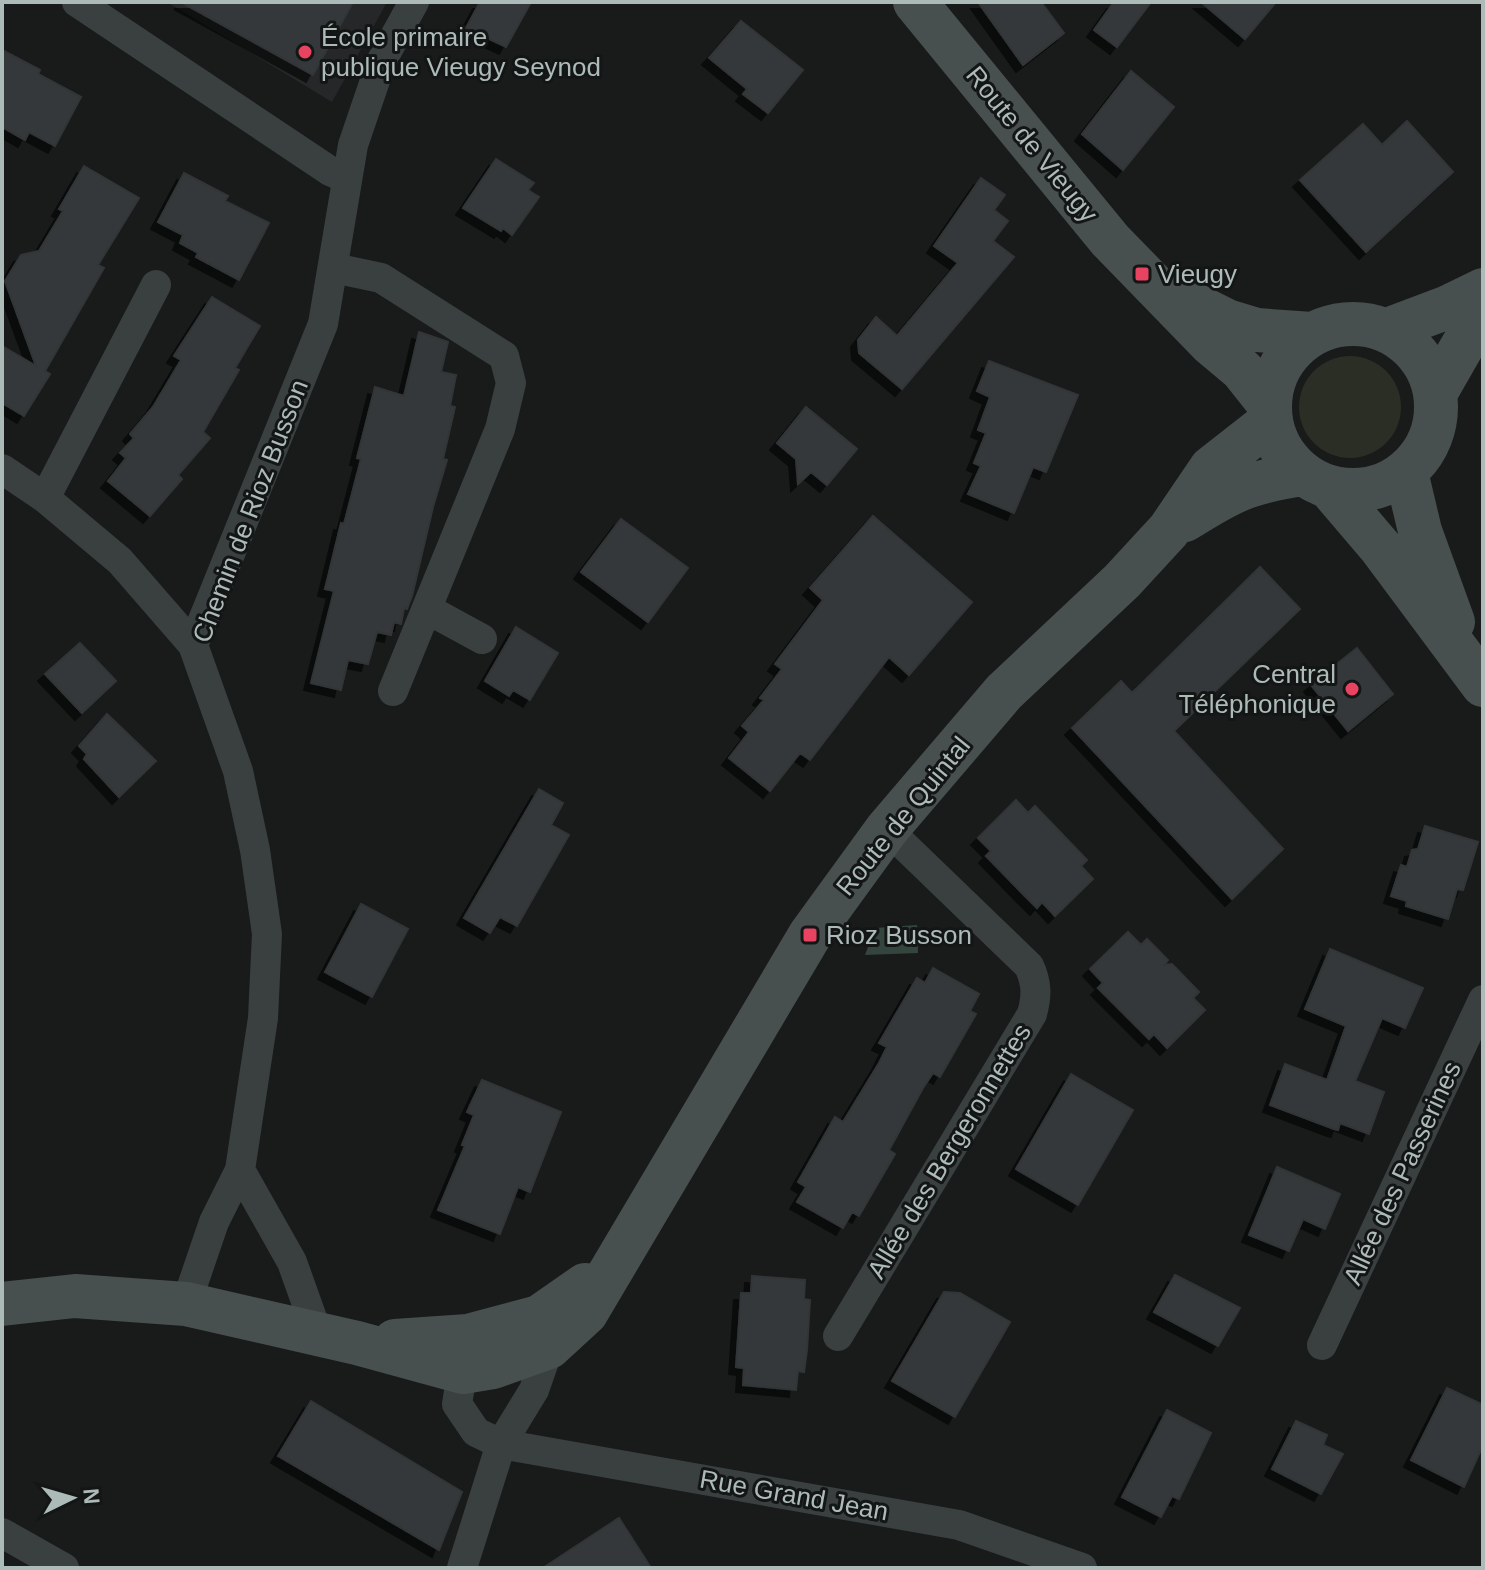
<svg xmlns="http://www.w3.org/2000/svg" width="1485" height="1570" font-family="Arial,sans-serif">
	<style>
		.built { fill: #252728 }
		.green { fill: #2b2e25 }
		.water { fill: #34453e }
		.building { fill: #36393a; stroke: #333637; stroke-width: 2; filter: url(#shadow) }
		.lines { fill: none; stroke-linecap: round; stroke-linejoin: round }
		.street { stroke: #3a4040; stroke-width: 30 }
		.secondary { stroke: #48504f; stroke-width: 44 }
		.poi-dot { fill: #e94362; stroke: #141616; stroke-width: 3 }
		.labels { text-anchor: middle; stroke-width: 6; stroke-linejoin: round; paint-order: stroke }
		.poi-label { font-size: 26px; fill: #acbab8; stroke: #141616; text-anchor: start }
		.street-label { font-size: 26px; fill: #acbab8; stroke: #141616 }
	</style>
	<defs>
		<filter id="shadow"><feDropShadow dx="-7" dy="7" stdDeviation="0" flood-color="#0009"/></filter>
	</defs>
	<rect width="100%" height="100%" fill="#191b1b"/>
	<path class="built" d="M167,2H387L332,102Z"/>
	<path class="green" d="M1299 407a51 51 0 1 1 102 0a51 51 0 1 1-102 0Z"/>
	<path class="water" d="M917,925L918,953L865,955L875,928Z"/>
	<path class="building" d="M181,2H353L313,75Z
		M480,2H531L506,47L466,28Z
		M978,2H1041L1064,33L1023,65Z
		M1114,2H1151L1117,47L1094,30Z
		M1201,2H1276L1245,39Z
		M741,21L803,70L768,113L743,94L747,89L709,58Z
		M2,50L40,70L38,74L81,97L55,146L29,132L25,140L2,127Z
		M1131,71L1174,107L1123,170L1082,134Z
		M1407,121L1453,172L1366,252L1300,180L1363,124L1382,145Z
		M496,159L534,183L528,190L539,197L512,235L503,228L501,231L463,208Z
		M84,166L139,198L98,265L104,268L45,371L50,374L24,416L2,403V346L36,366L5,281L21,255L39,251L63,211L59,209Z
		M184,173L228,196L225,201L269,223L239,280L196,257L198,253L180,243L183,235L158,222Z
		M981,178L1005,195L994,210L1008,221L993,241L1014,257L902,389L859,353L858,340L876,317L897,336L958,263L934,246Z
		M212,297L260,326L235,368L239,370L203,432L210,438L178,475L182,479L150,516L108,481L126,458L120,453L134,438L130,434L153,407L181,360L174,356Z
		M419,332L448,342L441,372L456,375L450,406L455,407L443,459L447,460L433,507L412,596L407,609L404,608L401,624L394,622L391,635L377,632L368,664L348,660L341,690L311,683L334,591L325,589L341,523L344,524L361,459L357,458L375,387L404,396Z
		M989,361L1078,395L1046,472L1033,467L1014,513L968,494L981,466L974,463L986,433L978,430L990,397L977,391Z
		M806,407L857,449L827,485L811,472L798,484L796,459L777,443Z
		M873,516L972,602L909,675L889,657L810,760L800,753L770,791L729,758L749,732L742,726L764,700L760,698L782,669L775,664L823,600L810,588Z
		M621,519L688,568L648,622L581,572Z
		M1260,567L1300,609L1174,731L1283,849L1232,899L1072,728L1121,681L1132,693Z
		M516,627L558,653L530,700L513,690L509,696L485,681Z
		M80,643L116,681L82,713L45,674Z
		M1357,648L1393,694L1348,731L1311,685Z
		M107,714L156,761L119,797L84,759L87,754L79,746Z
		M539,789L563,803L551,825L569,835L517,926L500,917L490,933L464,918Z
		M1016,800L1028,813L1035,806L1087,860L1081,866L1093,879L1055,916L1042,902L1037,908L1020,891L986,856L991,851L978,838Z
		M1425,826L1478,842L1463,890L1457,889L1448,919L1406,906L1407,901L1391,896L1401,865L1407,867L1412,850L1418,849Z
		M361,904L408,929L372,997L325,972Z
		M1128,932L1141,945L1147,939L1168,960L1164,965L1172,964L1199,992L1193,998L1205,1010L1167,1048L1154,1034L1149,1039L1098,988L1103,983L1090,969Z
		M1330,949L1423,988L1405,1028L1382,1018L1355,1081L1384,1092L1369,1134L1340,1123L1338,1130L1334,1129L1270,1105L1285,1064L1327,1080L1346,1026L1305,1009Z
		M933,968L979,994L970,1011L976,1014L940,1077L933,1073L923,1088L889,1150L895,1154L859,1216L852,1212L843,1228L797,1202L806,1187L798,1182L835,1117L843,1122L879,1063L887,1047L879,1043L917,978L925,983Z
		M1071,1074L1133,1110L1078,1205L1016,1169Z
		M482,1080L561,1112L530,1192L518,1187L500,1234L438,1210L465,1146L462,1145L474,1115L467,1112Z
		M1277,1167L1340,1194L1325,1229L1303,1219L1289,1251L1249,1235Z
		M1175,1275L1240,1308L1218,1346L1154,1312Z
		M752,1276L805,1280L804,1299L810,1300L807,1350L804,1372L798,1371L796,1390L743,1385L744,1368L736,1367L741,1293H751Z
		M944,1292L960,1293L1010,1322L955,1417L892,1381Z
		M1447,1388L1483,1405V1445L1464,1487L1411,1460Z
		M311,1401L462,1492L439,1550L278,1456Z
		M1167,1410L1211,1433L1179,1499L1172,1496L1161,1517L1122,1497Z
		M1296,1421L1327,1435L1323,1445L1343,1454L1321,1494L1272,1469Z
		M619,1518L651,1568H543Z"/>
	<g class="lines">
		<path class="street" d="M77,2L330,171L346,178
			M334,268L381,278L504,356L511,383L500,429L393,691
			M2,469L45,498L120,561L193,645
			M45,498L156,285
			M427,609L482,639
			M240,1170L292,1262L318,1335
			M186,1304L214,1222L240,1170L263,1018L267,934L255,850L238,771L193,645L323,324L353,145L382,60L414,2
			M838,1336L1032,1014C1037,996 1037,983 1029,966L887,829
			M1322,1345L1483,1000
			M465,1355L457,1404L476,1432L501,1444L959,1525L1082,1568
			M2,1533L64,1568
			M462,1568L501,1444L534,1390L549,1347L546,1337"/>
		<path class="secondary" d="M915,2L1110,240L1211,344L1242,370L1269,404
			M1183,299L1227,321L1257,330L1312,334
			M1270 407a83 83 0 1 1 166 0a83 83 0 1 1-166 0Z
			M1387,330L1448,307L1483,290
			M1436,392L1483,310
			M1406,472L1420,531L1453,622
			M1329,487L1381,548L1483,685
			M1185,520C1231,491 1248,482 1303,474
			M2,1304L75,1296L186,1304L357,1343L463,1372L493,1367L549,1347L586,1313L810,935L887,829L1004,692L1122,581L1169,530L1211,468L1271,421
			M395,1341L468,1336L539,1317L585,1285"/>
	</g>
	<g class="poi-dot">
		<circle cx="305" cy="52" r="8"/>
		<rect x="1134" y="266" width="16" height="16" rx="4"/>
		<circle cx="1352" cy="689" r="8"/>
		<rect x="802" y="927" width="16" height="16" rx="4"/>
	</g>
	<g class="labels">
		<g class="poi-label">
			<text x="321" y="46">École primaire<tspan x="321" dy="30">publique Vieugy Seynod</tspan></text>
			<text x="1158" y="283">Vieugy</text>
			<text x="1336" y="683" text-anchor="end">Central<tspan x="1336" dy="30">Téléphonique</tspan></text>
			<text x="826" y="944">Rioz Busson</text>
		</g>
		<g class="street-label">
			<text transform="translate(1032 144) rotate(51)" y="9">Route de Vieugy</text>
			<text transform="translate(250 511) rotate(-69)" y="9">Chemin de Rioz Busson</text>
			<text transform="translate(903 816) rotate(-51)" y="9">Route de Quintal</text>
			<text transform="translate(949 1151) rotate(-59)" y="9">Allée des Bergeronnettes</text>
			<text transform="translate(1402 1173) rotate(-65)" y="9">Allée des Passerines</text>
			<text transform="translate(794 1495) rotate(10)" y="9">Rue Grand Jean</text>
		</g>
	</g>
	<rect width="1485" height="1570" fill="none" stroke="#acbab8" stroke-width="8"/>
	<g transform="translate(72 1498) rotate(85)" stroke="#141616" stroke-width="6" paint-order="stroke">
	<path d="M0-6L14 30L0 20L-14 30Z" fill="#acbab8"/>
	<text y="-12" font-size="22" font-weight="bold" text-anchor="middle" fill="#acbab8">N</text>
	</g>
</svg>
